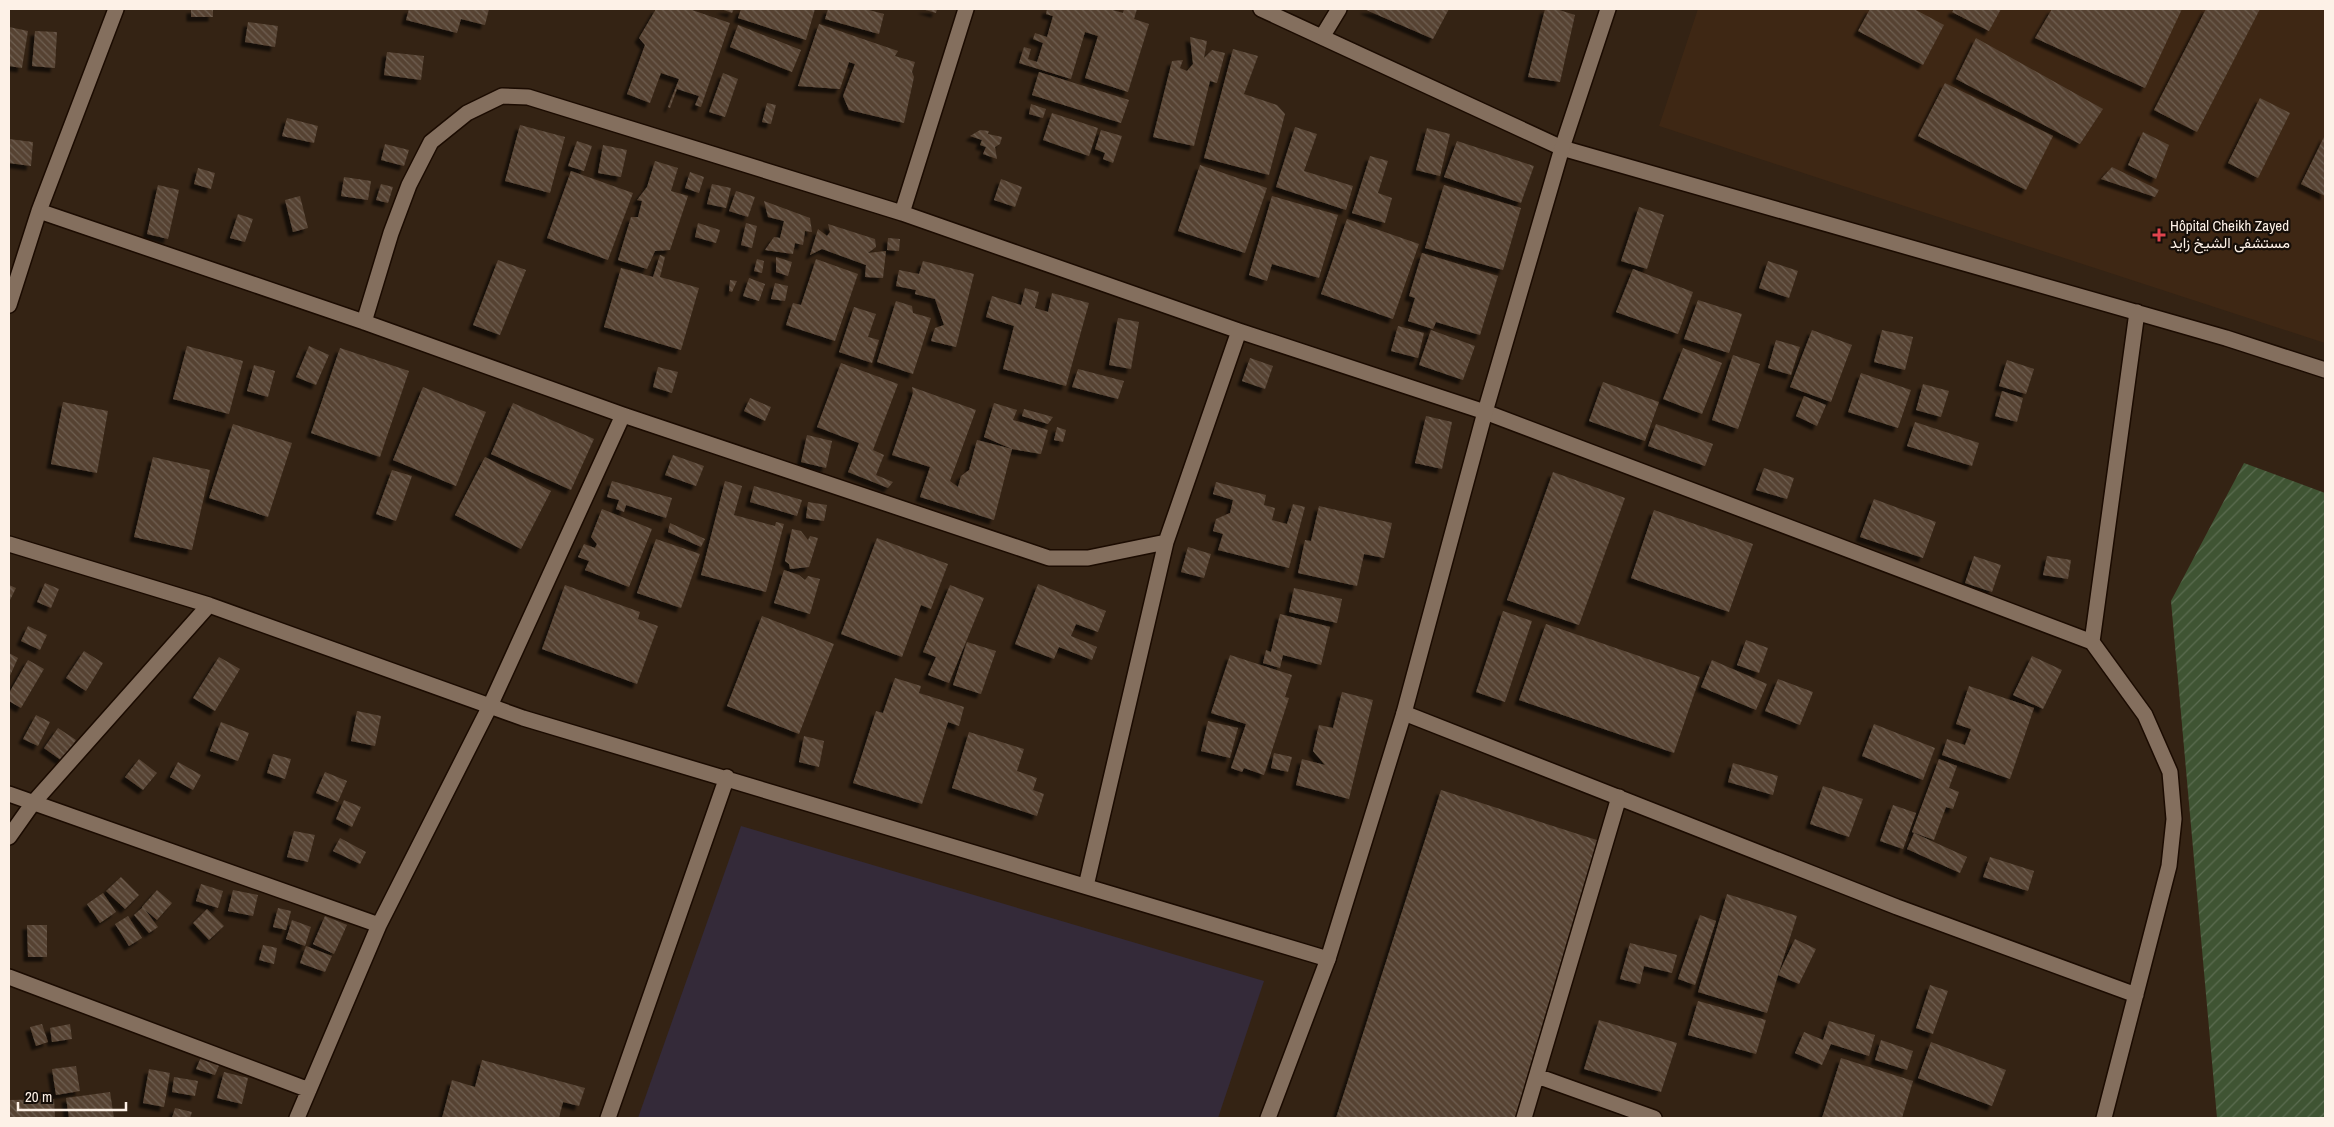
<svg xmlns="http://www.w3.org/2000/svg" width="2334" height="1127" font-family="'Archivo Narrow',Vazirmatn,sans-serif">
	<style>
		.built { fill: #3e2714 }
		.education { fill: #342a39 }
		.garden { fill: url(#garden-furrows) }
		.building { fill: url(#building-back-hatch); filter: url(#shadow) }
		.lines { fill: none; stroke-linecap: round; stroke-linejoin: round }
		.street-casing { stroke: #1b0b01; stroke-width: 18 }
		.secondary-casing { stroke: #1b0b01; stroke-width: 18 }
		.street { stroke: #846f5e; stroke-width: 15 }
		.secondary { stroke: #846f5e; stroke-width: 15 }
		.health-dot { fill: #e0444e; stroke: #160e08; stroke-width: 2 }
		.labels { text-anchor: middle; stroke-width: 4.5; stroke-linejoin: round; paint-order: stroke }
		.poi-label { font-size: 15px; fill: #fdf1e7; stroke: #160e08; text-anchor: start }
	</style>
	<defs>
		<pattern id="garden-furrows" width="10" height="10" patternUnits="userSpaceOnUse" patternTransform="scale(1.25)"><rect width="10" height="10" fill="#3f5433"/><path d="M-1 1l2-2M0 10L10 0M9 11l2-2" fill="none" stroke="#5c6d51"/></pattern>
		<pattern id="building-back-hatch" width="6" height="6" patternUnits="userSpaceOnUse" patternTransform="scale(1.25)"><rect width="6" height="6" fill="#564333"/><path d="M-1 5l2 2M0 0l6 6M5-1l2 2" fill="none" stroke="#6f5f51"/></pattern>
		<filter id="shadow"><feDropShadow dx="-4.5" dy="4.5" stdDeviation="1" flood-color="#0009"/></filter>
	</defs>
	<rect width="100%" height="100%" fill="#342314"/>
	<path class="built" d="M1698,9H2325V343L1659,126Z"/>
	<path class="education" d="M741,826L1264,981L1218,1118H638Z"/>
	<path class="garden" d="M2244,463L2325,493V1118H2217L2171,601Z"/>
	<path class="building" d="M191,9H213V17H191Z
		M409,9H489L485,25L461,19L457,33L406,20Z
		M656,9H689L730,23L701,107L695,105L699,96L677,89L670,108L668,107L679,79L661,73L650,103L627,94L645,45L639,38Z
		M721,9H734L732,13Z
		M741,9H815L806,40L738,18Z
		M828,9H865L884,14L879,34L825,19Z
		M922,9H937L936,13Z
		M1047,9H1109L1123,13L1124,9H1137L1134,19L1149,24L1128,92L1085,78L1098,36L1085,32L1071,79L1019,63L1024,47L1031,49L1028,59L1037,62L1043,43L1033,39L1035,33L1047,37L1053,16L1046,14Z
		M1364,9H1449L1433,39Z
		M1545,9H1556L1575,15L1560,82L1528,77Z
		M1870,9H1914L1944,25L1923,65L1858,31Z
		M1954,9H2001L1989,31L1952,12Z
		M2052,9H2182L2145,88L2035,38Z
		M2206,9H2260L2197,132L2154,110Z
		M248,22L278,26L275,47L245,42Z
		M819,24L898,51L895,56L915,62L912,72L914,77L904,123L849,110L843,96L855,64L849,62L840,89L798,86Z
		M738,25L801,50L792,72L730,47Z
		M9,27L28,31L22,68L9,66Z
		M35,31L57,32L55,68L32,66Z
		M1190,37L1207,41L1204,58L1212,50L1225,53L1217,83L1210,81L1194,146L1153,137L1172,61L1183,60L1180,68L1187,71L1193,64Z
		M1976,38L2103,109L2080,144L1956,79Z
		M1233,49L1258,56L1244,94L1277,105L1285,114L1269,175L1204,158Z
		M387,52L424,56L421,80L384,75Z
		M1039,72L1129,100L1121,123L1032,95Z
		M723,73L738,79L725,117L709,112Z
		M1945,83L2053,136L2026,190L1918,136Z
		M2260,98L2290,113L2258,178L2228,163Z
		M767,103L776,105L771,124L762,122Z
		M1031,104L1046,109L1043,118L1029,114Z
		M1052,113L1098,128L1089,156L1043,140Z
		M287,118L318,126L314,143L282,136Z
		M520,125L565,137L550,193L505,181Z
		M1295,127L1317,134L1304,171L1353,186L1346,210L1276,187Z
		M1427,128L1450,134L1440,176L1416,170Z
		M980,130L989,131L988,134L1002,137L1000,144L995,147L997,159L983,154L986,147L980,145L982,140L970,136Z
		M1101,130L1122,136L1113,163L1103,159L1105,153L1095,149Z
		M2143,132L2169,145L2156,179L2128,165Z
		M2325,135V196L2301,184Z
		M9,139L33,142L31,166L9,163Z
		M577,141L592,146L584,171L568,166Z
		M1457,141L1534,166L1521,203L1444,177Z
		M385,144L409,150L404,166L381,160Z
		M603,145L627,150L621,177L598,173Z
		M1370,156L1388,161L1378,193L1392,198L1385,223L1352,213Z
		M655,161L678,168L671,191L688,196L670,250L655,251L647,269L618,260L631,217H638L642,201L637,200L647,187Z
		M1200,165L1267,188L1245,253L1178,231Z
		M2112,167L2159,190L2155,197L2101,179Z
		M198,168L215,173L211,189L194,184Z
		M571,171L633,193L608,260L547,238Z
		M690,172L704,177L699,193L685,188Z
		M344,177L371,181L368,200L341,196Z
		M1001,179L1022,187L1015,207L994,200Z
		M381,184L393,187L388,203L376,200Z
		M712,184L731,188L726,208L707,204Z
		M158,185L179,190L168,239L147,234Z
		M1444,185L1521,208L1503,270L1425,248Z
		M736,191L755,197L748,217L729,211Z
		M300,196L308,228L293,232L285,200Z
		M1272,196L1338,215L1319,278L1272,264L1267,281L1249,275Z
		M764,201L810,218L812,232L805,231L803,245L795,243L793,254L765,250L774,237L780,238L784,221L768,217Z
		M1639,207L1664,215L1647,269L1621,261Z
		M238,214L253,219L245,242L230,238Z
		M1347,219L1419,244L1393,319L1321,294Z
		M698,223L720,230L716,243L695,237Z
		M746,223L757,226L752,248L741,245Z
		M828,224L875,239L876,247L868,253L886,251L883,278L865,277L866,265L822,249L810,255L818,229L827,236L830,232Z
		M888,238L900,239L899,251L887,250Z
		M1422,253L1498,276L1480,335L1436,322L1433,329L1408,321L1415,298L1409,296Z
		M660,255L665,257L660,277L699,288L681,350L604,327L621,268L653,277Z
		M776,257L792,262L788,276L776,272Z
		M757,259L764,261L762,273L754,271Z
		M816,259L858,274L835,341L786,325L793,303L801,305Z
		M498,260L526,270L500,335L473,325Z
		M923,261L974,274L956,347L931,341L935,328L944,325L935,299L915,294L916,290L896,286L899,270L919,274Z
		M1768,261L1798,271L1789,298L1759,288Z
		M1633,269L1693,292L1678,334L1616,312Z
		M749,278L765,284L759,301L743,296Z
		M730,280L737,281L732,292L729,291Z
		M775,283L788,286L785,301L771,299Z
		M1025,288L1039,292L1035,308L1048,312L1052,293L1089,303L1066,386L1003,369L1014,326L986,317L992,296L1021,305Z
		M1698,300L1742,314L1729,353L1684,339Z
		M896,301L912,306L913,313L931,318L913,374L877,362Z
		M854,307L876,314L868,337L879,340L872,363L839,352Z
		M1118,318L1139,322L1131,369L1109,365Z
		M1398,326L1424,333L1418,358L1391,351Z
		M1431,330L1475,346L1463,380L1419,365Z
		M1812,330L1852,345L1831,402L1790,387Z
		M1882,330L1913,337L1905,370L1874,362Z
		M1776,340L1800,347L1791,375L1768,368Z
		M187,346L243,361L229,414L173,399Z
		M309,346L329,355L316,385L296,377Z
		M340,348L409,371L380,457L311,433Z
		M1683,348L1722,363L1702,414L1663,399Z
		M1733,355L1760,364L1738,429L1712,420Z
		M1250,358L1273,366L1265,389L1242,381Z
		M2007,360L2034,369L2026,394L1999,386Z
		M841,363L898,384L873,450L884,455L876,475L893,482L888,488L848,472L859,443L817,427Z
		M254,365L275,371L268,397L247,391Z
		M658,367L678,372L672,393L653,387Z
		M1078,369L1124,381L1118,399L1072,387Z
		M1861,373L1911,390L1898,428L1848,412Z
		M1603,382L1659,402L1645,441L1589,421Z
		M1923,384L1949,391L1941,417L1916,410Z
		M423,387L486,412L456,486L393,460Z
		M912,387L976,410L950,481L958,487L961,476L969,470L977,440L1012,449L994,520L920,497L930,467L892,455L913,393Z
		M2002,391L2023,398L2017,422L1995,416Z
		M1804,396L1826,405L1817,426L1796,416Z
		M750,398L771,407L765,421L744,411Z
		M63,402L108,411L97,473L51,464Z
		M513,403L594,439L571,490L491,454Z
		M994,403L1017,410L1013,420L1048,430L1041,454L1012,449L984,437Z
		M1024,409L1053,417L1048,424L1022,416Z
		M1426,416L1452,422L1442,469L1415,463Z
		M1915,422L1979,443L1972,466L1907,446Z
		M233,424L292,443L268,517L209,498Z
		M1656,424L1713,444L1705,466L1648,446Z
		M1057,427L1066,430L1063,442L1054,440Z
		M807,435L832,441L826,468L801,462Z
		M673,455L704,466L696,486L665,475Z
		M153,457L210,470L192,550L134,537Z
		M485,457L551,491L521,549L455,515Z
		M1764,468L1794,478L1787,499L1756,490Z
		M392,470L412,476L396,521L376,514Z
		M1553,472L1625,498L1579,625L1507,600Z
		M612,481L672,498L666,518L626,505L624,512L616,509L619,500L607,497Z
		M725,481L742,486L734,515L775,526L776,522L784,524L766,592L701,575Z
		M1216,482L1266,495L1264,505L1275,508L1272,520L1287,524L1293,504L1305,507L1289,568L1218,550L1223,534L1213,531L1216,519L1230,513L1233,500L1213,494Z
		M754,486L802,500L797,516L750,502Z
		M1874,499L1936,522L1923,558L1860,537Z
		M808,502L827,505L824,521L806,518Z
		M1319,506L1392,523L1384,558L1364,554L1357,586L1298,573L1305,540L1311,541Z
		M602,509L652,529L629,587L585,570L589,561L578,557L584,544L595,548L597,544L591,537Z
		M1654,510L1753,544L1729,612L1631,578Z
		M670,523L705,539L701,547L668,532Z
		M792,529L801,531L808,540L810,536L818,538L809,567L790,569L789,564L785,561Z
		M877,538L948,564L931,609L921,605L902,657L841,634Z
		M656,539L700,554L681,608L637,593Z
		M1188,547L1211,554L1204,578L1181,572Z
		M1974,556L2001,565L1992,592L1965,583Z
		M2047,556L2071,560L2068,579L2043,575Z
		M784,570L799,575L805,580L808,576L820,579L810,614L774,603Z
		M45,583L59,589L51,608L37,602Z
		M1038,584L1106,611L1098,632L1076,624L1071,636L1097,647L1092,660L1059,647L1054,659L1015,644Z
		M9,585L16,588L9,602Z
		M565,585L640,612L638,619L658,626L637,684L542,649Z
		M950,585L984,598L949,683L928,675L936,657L923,652Z
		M1294,588L1342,599L1337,623L1289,612Z
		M1503,611L1532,621L1505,702L1476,692Z
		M1280,614L1330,627L1321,665L1283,655L1280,668L1263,663L1266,650L1271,652Z
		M762,616L834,644L799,734L727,706Z
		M1546,624L1700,677L1674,753L1519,700Z
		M28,626L47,635L40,650L21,641Z
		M1746,640L1768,648L1759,673L1737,665Z
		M967,642L996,651L981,694L953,685Z
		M84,651L103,663L86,691L66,678Z
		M9,653L18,658L9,678Z
		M1230,655L1292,675L1285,697L1289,698L1264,775L1244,768L1242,772L1231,768L1246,724L1211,713Z
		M2032,656L2062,670L2043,709L2013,695Z
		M219,657L240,669L215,711L193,698Z
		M28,660L44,669L21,708L9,701V693Z
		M1712,660L1767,684L1756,710L1701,687Z
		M895,678L921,686L919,693L964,707L959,726L948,722L922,804L853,783L876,711L883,713Z
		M1778,679L1813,692L1800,725L1765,711Z
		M1969,686L2034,708L2010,779L1942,755L1947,739L1965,745L1971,729L1956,724Z
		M1342,692L1373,700L1349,799L1296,785L1302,759L1325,765L1313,751L1319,725L1333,728Z
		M357,711L381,716L375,746L351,741Z
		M36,715L50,722L38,746L23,739Z
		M1208,721L1238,728L1230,758L1201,751Z
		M221,722L249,733L238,761L210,751Z
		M1874,724L1935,748L1923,780L1862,756Z
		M58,728L76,740L62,761L44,748Z
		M969,732L1024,749L1017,771L1037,778L1033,790L1044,794L1037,816L952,788Z
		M804,736L824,741L819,767L799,762Z
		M1274,753L1292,757L1288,772L1271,768Z
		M273,754L291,759L285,779L267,773Z
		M139,759L157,773L143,790L125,777Z
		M1939,759L1957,766L1949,788L1959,792L1953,809L1946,807L1934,840L1912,832Z
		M178,762L201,775L193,790L170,777Z
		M1733,763L1778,776L1773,795L1728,782Z
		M325,772L347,781L338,802L316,793Z
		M1823,786L1863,799L1849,837L1810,824Z
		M1441,790L1606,843L1518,1118H1336Z
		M344,800L361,807L352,827L336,819Z
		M1893,805L1916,813L1903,849L1880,841Z
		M294,831L315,835L308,862L287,857Z
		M1914,833L1967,857L1960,873L1907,849Z
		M340,838L366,852L360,864L333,851Z
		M1990,857L2034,871L2028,891L1983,877Z
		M121,877L139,895L125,909L106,891Z
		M201,884L223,891L218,908L196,901Z
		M157,890L172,903L157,920L142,907Z
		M233,890L258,895L253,916L228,911Z
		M103,893L116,912L100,923L87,904Z
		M1727,894L1797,916L1778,975L1795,939L1816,949L1799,984L1778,975L1767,1013L1698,992Z
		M143,907L158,927L149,933L134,915Z
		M278,908L291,911L286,930L273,927Z
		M207,909L224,926L209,940L193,923Z
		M1700,915L1716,921L1695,985L1678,979Z
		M128,916L142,938L129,946L115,924Z
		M325,916L347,925L334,954L313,944Z
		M292,920L311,927L305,946L286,939Z
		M27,925H47V957H28Z
		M1630,943L1677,955L1672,973L1644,966L1640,984L1620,979Z
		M263,945L277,948L274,964L259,960Z
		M306,946L332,956L325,972L300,963Z
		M1930,985L1948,991L1933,1034L1916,1028Z
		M1698,1001L1766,1020L1756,1054L1688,1035Z
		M1599,1020L1677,1043L1661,1092L1584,1069Z
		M1829,1021L1875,1035L1869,1056L1831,1044L1822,1065L1795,1053L1804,1032L1823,1040Z
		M42,1024L48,1042L36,1046L30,1027Z
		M70,1024L72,1039L52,1042L50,1028Z
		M1881,1040L1913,1051L1907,1070L1875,1060Z
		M1931,1042L2006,1070L1992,1106L1918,1078Z
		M201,1057L220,1063L215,1075L196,1069Z
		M1841,1058L1913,1081L1902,1118H1822Z
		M482,1060L585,1088L579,1106L563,1102L559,1118H442L452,1080L475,1087Z
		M76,1066L80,1091L56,1095L52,1069Z
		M149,1069L170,1073L164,1107L143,1103Z
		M224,1072L248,1078L242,1104L217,1098Z
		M174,1077L198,1081L195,1096L172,1092Z
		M110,1092L114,1118H69L66,1098Z
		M54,1099L55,1118H9V1100Z
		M175,1108L192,1112L190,1118H172Z"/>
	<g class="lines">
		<defs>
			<path id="street" d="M1261,9L1562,148L2226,338L2325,370
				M1322,37L1339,9
				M39,211L364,322L623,415L1049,558H1088L1166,542L1239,331
				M902,213L966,9
				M9,305L39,211L116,9
				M364,322L391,233L409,185L431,142L467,113L502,96L528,97L902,213L1239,331L1485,412L2092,642
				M9,544L209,605L523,718L1328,959
				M1404,713L1897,907L2136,995
				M9,794L379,925
				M9,837L33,803L209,605
				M1086,886L1166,542
				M9,977L309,1090
				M1537,1076L1654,1118
				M297,1118L379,925L490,706L623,415
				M608,1118L727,777
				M1524,1118L1619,797
				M2104,1118L2169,866L2174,819L2170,772L2145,715L2092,642L2137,312"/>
			<path id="secondary" d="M1268,1118L1328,959L1404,713L1485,412L1562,148L1608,9"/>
		</defs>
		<use href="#street" class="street-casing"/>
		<use href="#secondary" class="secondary-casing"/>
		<use href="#street" class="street"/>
		<use href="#secondary" class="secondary"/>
	</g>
	<path class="health-dot" d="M2156.5 227.5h5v5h5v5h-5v5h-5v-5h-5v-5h5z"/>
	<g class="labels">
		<g class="poi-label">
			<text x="2170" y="231">Hôpital Cheikh Zayed<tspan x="2170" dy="17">مستشفى الشيخ زايد</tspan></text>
		</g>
	</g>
	<rect width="2334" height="1127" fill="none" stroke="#fdf1e7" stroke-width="20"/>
	<path d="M18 1102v8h108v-8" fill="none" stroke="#fdf1e7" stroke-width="2.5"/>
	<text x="25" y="1102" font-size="15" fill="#fdf1e7" stroke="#160e08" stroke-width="4" paint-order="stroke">20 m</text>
</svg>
